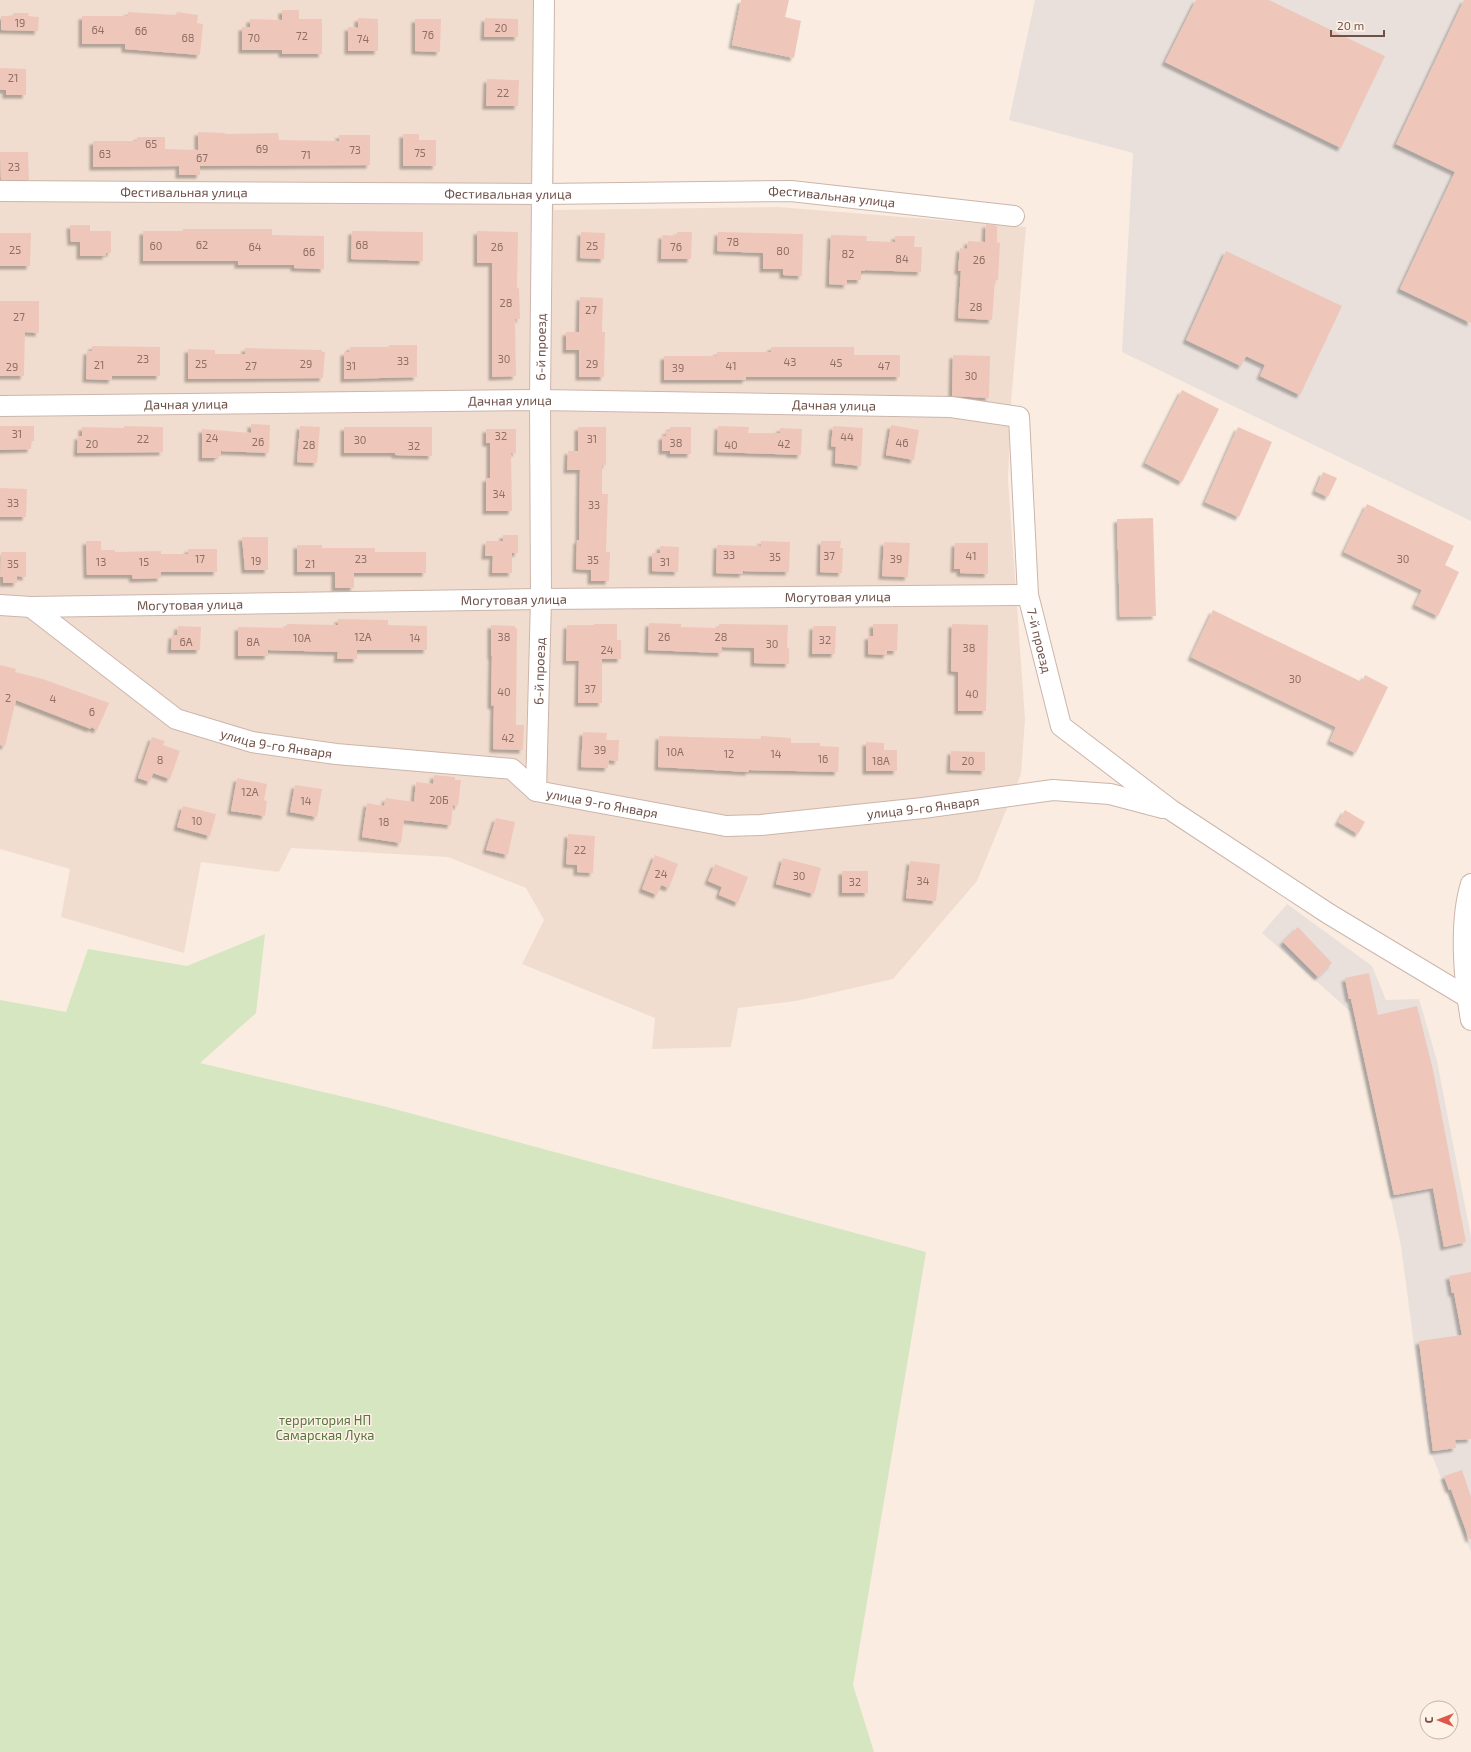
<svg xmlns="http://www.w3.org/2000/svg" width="1471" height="1752" font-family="'Exo 2',sans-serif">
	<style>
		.residential { fill: #f1ddcf }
		.industrial { fill: #e9e0db }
		.green { fill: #d5e6c0 }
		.building { fill: #eec7ba; filter: url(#shadow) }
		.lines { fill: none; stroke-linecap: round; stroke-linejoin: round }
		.minor-casing { stroke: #ccb5ab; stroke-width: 22 }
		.minor { stroke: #fff; stroke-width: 20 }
		.labels { text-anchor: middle; stroke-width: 3; stroke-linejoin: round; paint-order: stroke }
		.number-label { font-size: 11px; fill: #8f6e65 }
		.street-label { font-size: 13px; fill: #6f5149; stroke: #fef1e5 }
		.park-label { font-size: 13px; fill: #587442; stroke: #fef1e5 }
	</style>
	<defs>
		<filter id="shadow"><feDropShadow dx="-3.5" dy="3.5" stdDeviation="1" flood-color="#0004"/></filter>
	</defs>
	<rect width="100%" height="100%" fill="#faece0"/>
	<path class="residential" d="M0,0H552L554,210L778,207L1026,227L1011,403L1008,480L1025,719L1021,774L977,881L893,979L796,1001L738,1008L731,1047L652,1049L655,1018L522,964L544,920L526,888L448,857L291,848L279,872L201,862L184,953L61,917L70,869L0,849Z"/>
	<path class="industrial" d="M1035,0H1471V521L1122,352L1133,153L1009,120Z
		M1287,904L1372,966L1386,1000L1419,999L1437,1061L1471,1237V1552L1427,1443L1401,1246L1351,1012L1262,933Z"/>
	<path class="green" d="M265,934L256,1013L200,1063L387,1107L926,1252L853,1685L874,1752H0V1000L66,1012L88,949L187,966Z"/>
	<path class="building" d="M741,0H789L785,17L801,21L794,58L732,45Z
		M1196,0H1269L1385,56L1341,148L1165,62Z
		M1464,0H1471V323L1400,289L1455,172L1396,144Z
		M282,10H299V19H322V54H282V50H242V27H250V19L282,20Z
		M128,12L176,15L177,12L198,15L197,23L203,24L200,55L125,49V44H82V16H128Z
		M13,13H29L28,16L39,17L38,31L1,30V16H13Z
		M358,18L378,19V51H348V27L358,28Z
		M485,18L518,19V37H484Z
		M415,19H441L440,52L415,51Z
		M0,68L26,69V95H6V90H0Z
		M487,79L519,80L518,106H486Z
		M198,132L225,133V134L278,133L279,140L339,141V135H370V165L200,166V175H179V166L93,167V141H137V137H165V149L198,150Z
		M403,134H419V140H436V166H403Z
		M0,152H28L29,180H1Z
		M986,224L997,226V242L1000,243L998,280H995L992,320L958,318L961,271H958L960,248L967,249L968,241L985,242Z
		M70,225H90V231H111V253H106V256H80V242H71Z
		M183,229H272V235L324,236V269L294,268V265H238V261H143V231H183Z
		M352,231L423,232V261L351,259Z
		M477,231L518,232L517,288H519L520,319H515L516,376L492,377V263H477Z
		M581,232L605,233L604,259L580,258Z
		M677,232H692L691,259H661L662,235L677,236Z
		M718,232L803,234L802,276L783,275V269H763V253L717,251Z
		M0,233H31L30,266H0Z
		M831,235L867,236L866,241L895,242V236H915L914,247H922L921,272L865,270V271H861V280H847V285L829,284Z
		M1226,251L1342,306L1300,395L1260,376L1265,365L1246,356L1241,366L1186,340Z
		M580,297L603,298L602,332H605L604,377H579V350H566V332H579Z
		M0,301H39V333L25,332L24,376H0Z
		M389,345H417V377L344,379V352H349L350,347H389Z
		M92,346L160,347V376H112V380L86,379L87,351H92Z
		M771,347H854V355H900V377H746V380H664V356H717V352H771Z
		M245,348L322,350V352H325L323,378L188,379V349L215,350V354H245Z
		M953,355L990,356L989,398L952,396Z
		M1182,390L1219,409L1182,482L1145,463Z
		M251,424L270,425L269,453L221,451V455H218V458H202V429L251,433Z
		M891,425L919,430L914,460L886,455Z
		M0,426H34V441H31V449L0,450Z
		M124,426L163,427V452L77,453L78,436H82V427L124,428Z
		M300,426L320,427L317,463L297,462Z
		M718,426L749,427L748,433H780V428L802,429L801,455L717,452Z
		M833,426L863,428L861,466L835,463L836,447L831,446Z
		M344,427H432V456L395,455V453H344Z
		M578,427H606V465H602V494H608L606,552H610L609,581H591V570L576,569L577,540H579L580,470H567L568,451H578Z
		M670,427H691V454H670V451H662V436H666V431H670Z
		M1238,427L1272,442L1239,517L1205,502Z
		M486,429H516V453H511L512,511H486V478H490V443H486Z
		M1323,472L1337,478L1328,497L1315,491Z
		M0,488L27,489L26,517H0Z
		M1367,504L1454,546L1445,565L1459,572L1438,616L1415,605L1422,590L1344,552Z
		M1153,518L1156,616L1120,617L1117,519Z
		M503,535H518V553H512V573H492L493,556H485L486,541H503Z
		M242,537H268V570H245Z
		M86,541H101V550H115V552L161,551V554H188V549H217V572H161V578L133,579L132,575H87Z
		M761,541L790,542L789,572L743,571V574L716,573L717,545L761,546Z
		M821,541H841L840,548H843L842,573L820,572Z
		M884,542L910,543L908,577L882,576Z
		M955,543H988V574L960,573V569H954Z
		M297,545H322V548H375V552H426V573H354V588H335V572H297Z
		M660,546L679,547L678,572L652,571V553H660Z
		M1,552H26V577L17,576V583H3V577H0Z
		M1213,610L1362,682L1365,675L1388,687L1356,753L1330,741L1336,727L1191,657Z
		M338,619L388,620V625L427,626V650H357V659H337L338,652L268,650V656H238V627L286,628L287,624L338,625Z
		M649,623L681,624V627L719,628V624L788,625L787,648H789V664L754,663V648L722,647V653L648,650Z
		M594,624H617V640H621V659H602V703H578L579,661H566L567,625H594Z
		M873,624H898L897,651H887V655L868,654V636H873Z
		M952,624L988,625L986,711H958V672L951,671Z
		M491,625L515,626V628H517L516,725H524L523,750L493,749L494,706L491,705L492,656H491Z
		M178,626L201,627L200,650H171L172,635H177Z
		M813,626H836L835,654H812Z
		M0,665L16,669L15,672L43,679L109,703L97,730L91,727V729L16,700L5,746L0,745Z
		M583,732L607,733L606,740H619L618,761L609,760L608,768L581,767Z
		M659,736L761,739V736L791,738V743H820V746L839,747L838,772L749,770V772L658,767Z
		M152,737L165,741L163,745L180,751L170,779L153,773L150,782L138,778Z
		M866,742L884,743V750H897V771H866Z
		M951,751L985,752V771L950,770Z
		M434,775L455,777V780H461L458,806L453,805L451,825L404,820L401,843L362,837L367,803L384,806L386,798L414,802L416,782L433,784Z
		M237,778L267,784L264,800L267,801L265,816L231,811Z
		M295,785L322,789L317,817L290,812Z
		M183,806L216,814L210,836L177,827Z
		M1345,810L1365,822L1358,834L1338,822Z
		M496,818L515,822L508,855L486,850Z
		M568,834L595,836L593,873L577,872V865L566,864Z
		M655,855L678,864L669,888L661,885L657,895L642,889Z
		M783,858L821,868L814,894L776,884Z
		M910,861L940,864L936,901L906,898Z
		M715,864L748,877L738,903L719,895L722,887L708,881Z
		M842,871H868V893H842Z
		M1298,927L1332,963L1318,977L1283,942Z
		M1369,973L1378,1015L1417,1006L1433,1070L1466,1242L1444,1247L1433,1188L1394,1195L1351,999H1349L1345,978Z
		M1471,1272V1439L1455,1440L1456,1448L1433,1451L1419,1341L1462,1335L1454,1293H1452L1449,1276Z
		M1462,1470L1471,1497V1539H1469L1451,1489L1449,1490L1444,1476Z"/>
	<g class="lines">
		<defs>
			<g id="minor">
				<path id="s1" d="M0,191L543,194L791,191L1014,216"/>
				<path id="s2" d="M0,406L540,400L951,407L1019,417L1028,595L1061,726L1171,810L1329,914L1467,997"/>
				<path id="s3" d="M0,605L31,607L541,599L1028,595"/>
				<path id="s4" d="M31,607L176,719L252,742L336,754L512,769L536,791L726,826L761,825L923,808L1053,790L1110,794L1163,808"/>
				<path id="s5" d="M536,791L541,599L540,400L544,0"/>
				<path d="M1471,884C1459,922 1464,981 1471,1020"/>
			</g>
		</defs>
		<use href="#minor" class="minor-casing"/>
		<use href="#minor" class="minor"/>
	</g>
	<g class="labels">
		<g class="number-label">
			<text x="20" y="27">19</text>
			<text x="501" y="32">20</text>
			<text x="98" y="34">64</text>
			<text x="141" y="35">66</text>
			<text x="428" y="39">76</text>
			<text x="302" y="40">72</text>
			<text x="188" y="42">68</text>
			<text x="254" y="42">70</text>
			<text x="363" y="43">74</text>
			<text x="13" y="82">21</text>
			<text x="503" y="97">22</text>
			<text x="151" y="148">65</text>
			<text x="262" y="153">69</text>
			<text x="355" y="154">73</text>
			<text x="420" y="157">75</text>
			<text x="105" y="158">63</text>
			<text x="306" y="159">71</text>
			<text x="202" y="162">67</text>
			<text x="14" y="171">23</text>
			<text x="733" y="246">78</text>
			<text x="202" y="249">62</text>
			<text x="362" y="249">68</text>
			<text x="156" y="250">60</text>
			<text x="592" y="250">25</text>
			<text x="255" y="251">64</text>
			<text x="497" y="251">26</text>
			<text x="676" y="251">76</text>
			<text x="15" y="254">25</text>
			<text x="783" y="255">80</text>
			<text x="309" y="256">66</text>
			<text x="848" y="258">82</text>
			<text x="902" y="263">84</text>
			<text x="979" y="264">26</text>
			<text x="506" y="307">28</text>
			<text x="976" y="311">28</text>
			<text x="591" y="314">27</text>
			<text x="19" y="321">27</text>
			<text x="143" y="363">23</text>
			<text x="504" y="363">30</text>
			<text x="403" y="365">33</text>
			<text x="790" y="366">43</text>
			<text x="836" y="367">45</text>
			<text x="201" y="368">25</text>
			<text x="306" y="368">29</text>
			<text x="592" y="368">29</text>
			<text x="99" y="369">21</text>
			<text x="251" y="370">27</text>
			<text x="351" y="370">31</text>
			<text x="731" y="370">41</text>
			<text x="884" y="370">47</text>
			<text x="12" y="371">29</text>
			<text x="678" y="372">39</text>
			<text x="971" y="380">30</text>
			<text x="17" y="438">31</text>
			<text x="501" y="440">32</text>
			<text x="847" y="441">44</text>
			<text x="212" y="442">24</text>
			<text x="143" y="443">22</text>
			<text x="592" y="443">31</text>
			<text x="360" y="444">30</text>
			<text x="258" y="446">26</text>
			<text x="676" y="447">38</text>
			<text x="902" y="447">46</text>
			<text x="92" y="448">20</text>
			<text x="784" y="448">42</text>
			<text x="309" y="449">28</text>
			<text x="731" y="449">40</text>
			<text x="414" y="450">32</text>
			<text x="499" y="498">34</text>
			<text x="13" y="507">33</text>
			<text x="594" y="509">33</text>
			<text x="729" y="559">33</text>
			<text x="829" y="560">37</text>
			<text x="971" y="560">41</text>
			<text x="775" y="561">35</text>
			<text x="200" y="563">17</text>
			<text x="361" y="563">23</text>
			<text x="896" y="563">39</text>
			<text x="1403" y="563">30</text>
			<text x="593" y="564">35</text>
			<text x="256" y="565">19</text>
			<text x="101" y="566">13</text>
			<text x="144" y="566">15</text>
			<text x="665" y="566">31</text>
			<text x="13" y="568">35</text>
			<text x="310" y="568">21</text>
			<text x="363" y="641">12А</text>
			<text x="504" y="641">38</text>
			<text x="664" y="641">26</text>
			<text x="721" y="641">28</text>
			<text x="302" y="642">10А</text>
			<text x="415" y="642">14</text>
			<text x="825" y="644">32</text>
			<text x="186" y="646">6А</text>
			<text x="253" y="646">8А</text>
			<text x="772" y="648">30</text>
			<text x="969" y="652">38</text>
			<text x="607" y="654">24</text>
			<text x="1295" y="683">30</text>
			<text x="590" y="693">37</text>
			<text x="504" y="696">40</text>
			<text x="972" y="698">40</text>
			<text x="8" y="702">2</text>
			<text x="53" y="703">4</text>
			<text x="92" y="716">6</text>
			<text x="508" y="742">42</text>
			<text x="600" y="754">39</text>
			<text x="675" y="756">10А</text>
			<text x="729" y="758">12</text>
			<text x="776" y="758">14</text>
			<text x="823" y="763">16</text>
			<text x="160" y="764">8</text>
			<text x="881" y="765">18А</text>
			<text x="968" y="765">20</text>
			<text x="250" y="796">12А</text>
			<text x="439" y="804">20Б</text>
			<text x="306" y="805">14</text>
			<text x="197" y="825">10</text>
			<text x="384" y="826">18</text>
			<text x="580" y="854">22</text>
			<text x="661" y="878">24</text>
			<text x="799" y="880">30</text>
			<text x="923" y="885">34</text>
			<text x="855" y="886">32</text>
		</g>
		<g class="street-label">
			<text dy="5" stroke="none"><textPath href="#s1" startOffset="184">Фестивальная улица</textPath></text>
			<text dy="5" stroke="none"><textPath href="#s1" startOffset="508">Фестивальная улица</textPath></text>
			<text dy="5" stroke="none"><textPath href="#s1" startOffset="832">Фестивальная улица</textPath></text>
			<text dy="5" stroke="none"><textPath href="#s5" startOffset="444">6-й проезд</textPath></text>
			<text dy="5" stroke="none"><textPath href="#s2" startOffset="510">Дачная улица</textPath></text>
			<text dy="5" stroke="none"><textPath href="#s2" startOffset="186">Дачная улица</textPath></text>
			<text dy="5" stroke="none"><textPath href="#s2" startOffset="834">Дачная улица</textPath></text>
			<text dy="5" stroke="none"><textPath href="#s3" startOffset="838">Могутовая улица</textPath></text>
			<text dy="5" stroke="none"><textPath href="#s3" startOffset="514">Могутовая улица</textPath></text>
			<text dy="5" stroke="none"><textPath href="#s3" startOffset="190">Могутовая улица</textPath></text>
			<text dy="5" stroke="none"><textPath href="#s2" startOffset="1245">7-й проезд</textPath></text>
			<text dy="5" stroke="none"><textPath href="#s5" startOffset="120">6-й проезд</textPath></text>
			<text dy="5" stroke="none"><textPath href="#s4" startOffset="287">улица 9-го Января</textPath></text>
			<text dy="5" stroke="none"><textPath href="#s4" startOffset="624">улица 9-го Января</textPath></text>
			<text dy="5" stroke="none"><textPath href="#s4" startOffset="948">улица 9-го Января</textPath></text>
		</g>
		<g class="park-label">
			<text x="325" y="1425">территория НП<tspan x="325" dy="15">Самарская Лука</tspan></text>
		</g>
	</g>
	<g transform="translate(1439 1720) rotate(270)"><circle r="19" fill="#fef1e5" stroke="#c5b1a7"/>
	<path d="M0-3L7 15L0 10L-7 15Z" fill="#dd584c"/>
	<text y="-6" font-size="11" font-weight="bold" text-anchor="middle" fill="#6f5149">С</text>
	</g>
	<path d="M1331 30v6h53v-6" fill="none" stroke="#6f5149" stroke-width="2"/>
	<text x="1337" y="30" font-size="12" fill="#6f5149" stroke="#fef1e5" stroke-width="3" paint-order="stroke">20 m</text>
</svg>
